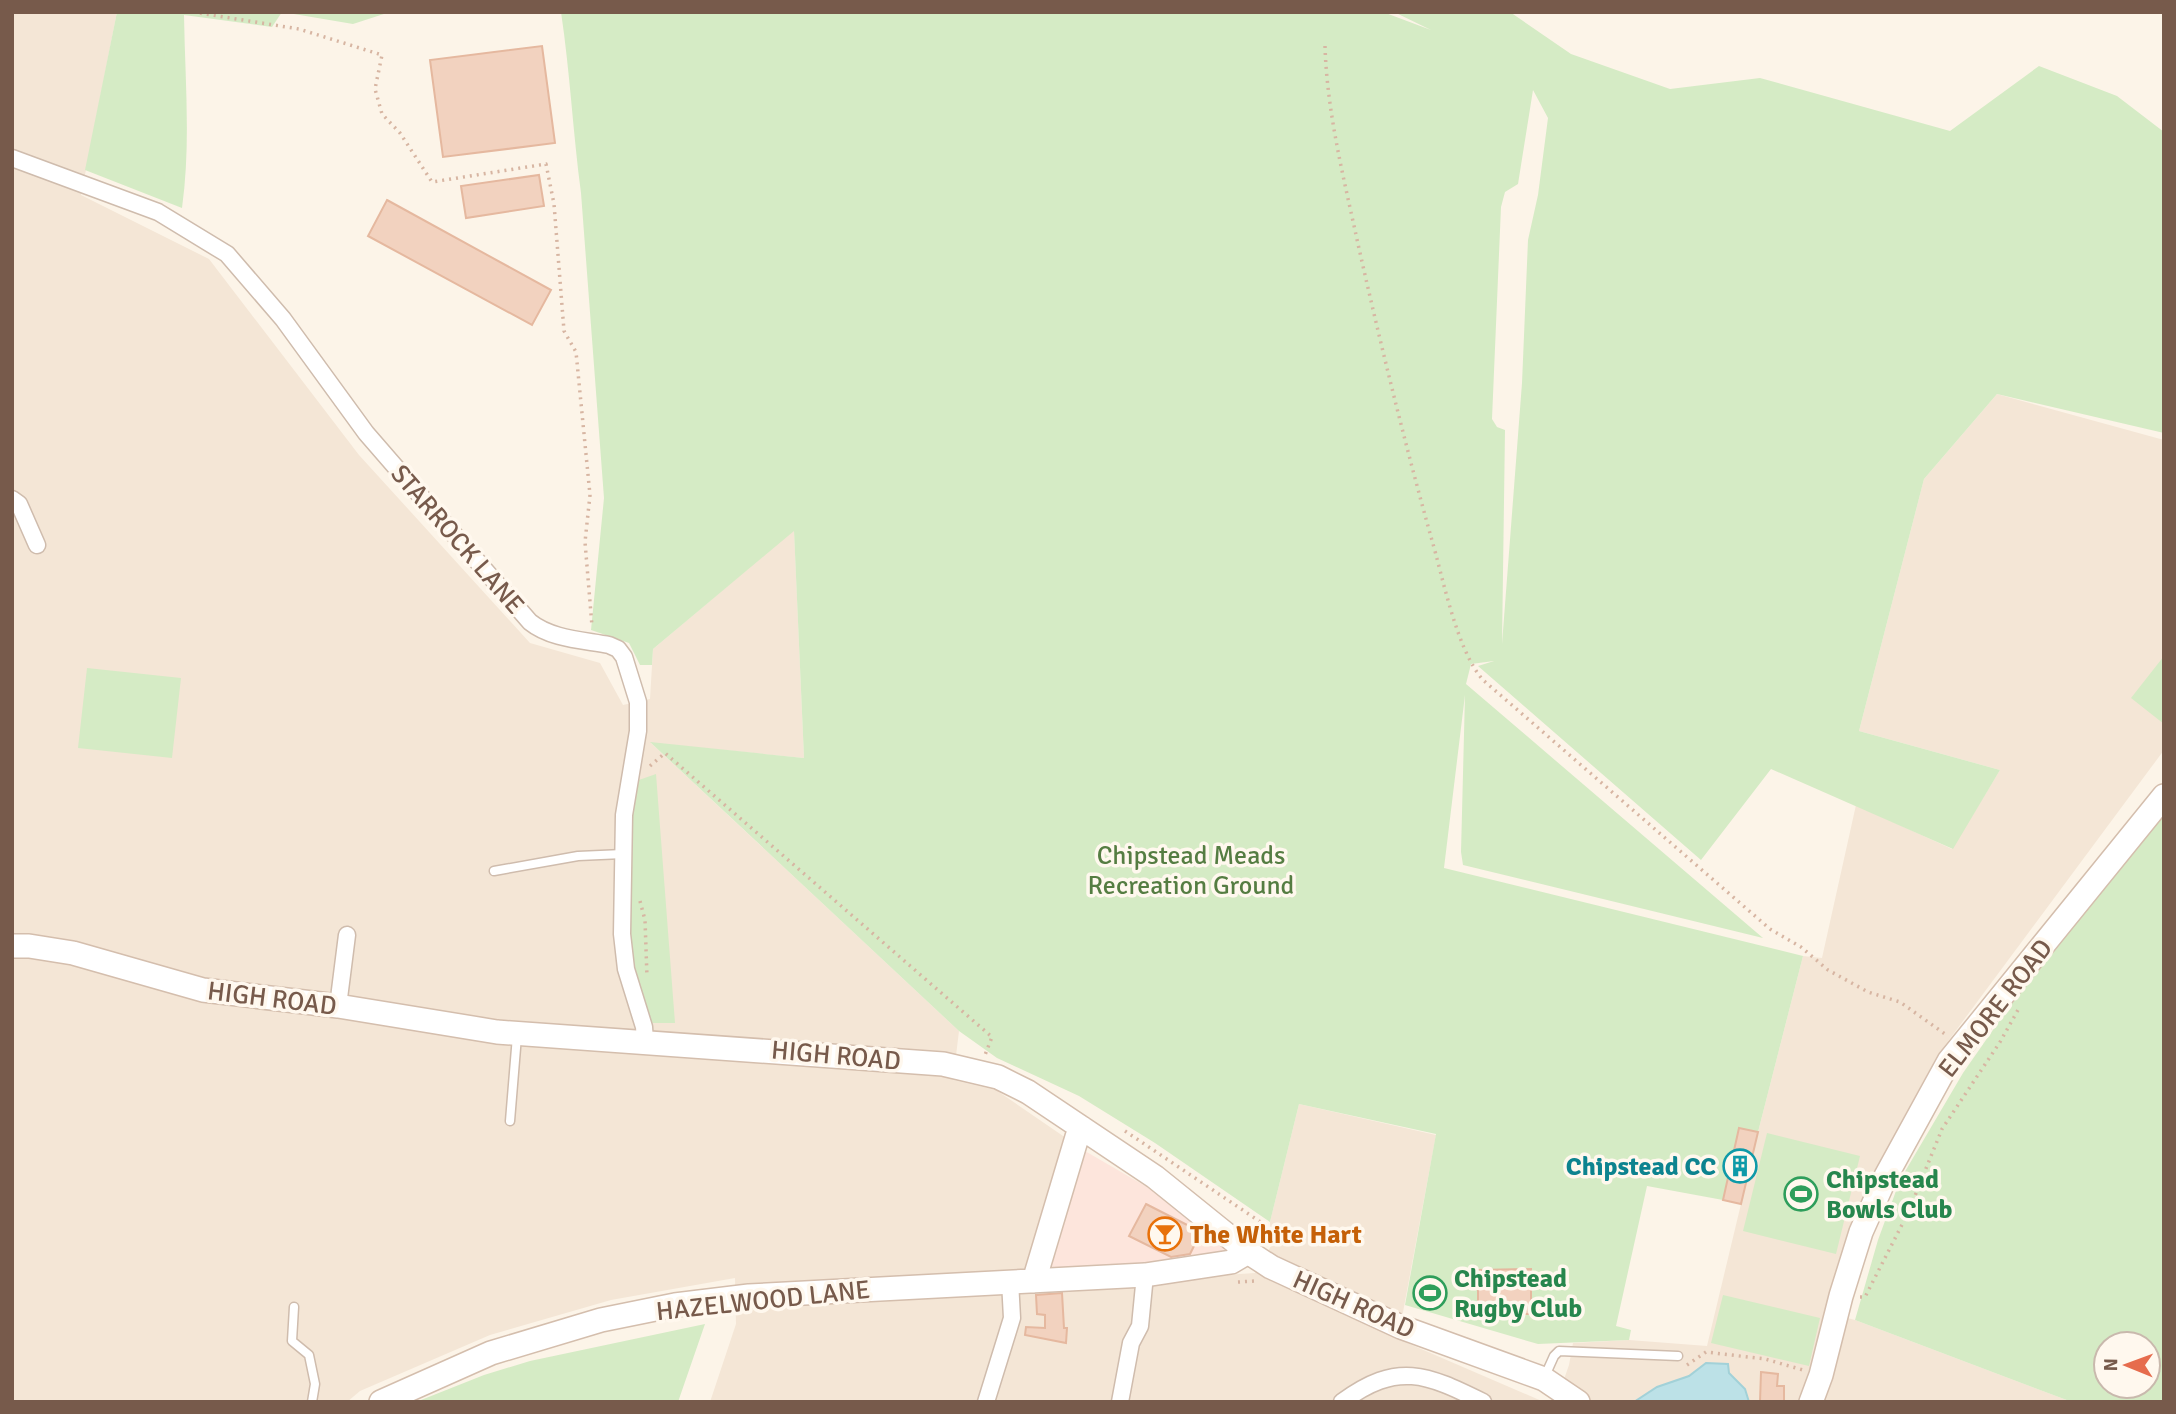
<svg xmlns="http://www.w3.org/2000/svg" width="2176" height="1414" font-family="Signika,sans-serif">
	<style>
		.residential { fill: #f4e6d6 }
		.commercial { fill: #fde5dc }
		.green { fill: #d5ebc5; fill-rule: evenodd }
		.water { fill: #bce1e7; stroke: #a2d1d8; stroke-width: 2 }
		.building { fill: #f2d2bf; stroke: #e5b89f; stroke-width: 2 }
		.lines { fill: none; stroke-linecap: round; stroke-linejoin: round }
		.lane-casing { stroke: #cfbcad; stroke-width: 11 }
		.street-casing { stroke: #cfbcad; stroke-width: 19 }
		.secondary-casing { stroke: #d4bead; stroke-width: 26 }
		.path { stroke: #d7b5a2; stroke-width: 3.5; stroke-dasharray: 2 5; stroke-linecap: butt }
		.lane { stroke: #fff; stroke-width: 8 }
		.street { stroke: #fff; stroke-width: 16 }
		.secondary { stroke: #fff; stroke-width: 23 }
		.labels { text-anchor: middle; stroke-width: 7; stroke-linejoin: round; paint-order: stroke }
		.street-label { font-size: 26px; fill: #775a4b; stroke: #fff8ee }
		.park-label { font-size: 26px; fill: #557d42; stroke: #fff8ee }
		.culture-label { font-size: 26px; font-weight: bold; fill: #0d838f; stroke: #fff8ee; text-anchor: end }
		.leisure-label { font-size: 26px; font-weight: bold; fill: #27864d; stroke: #fff8ee; text-anchor: start }
		.food-label { font-size: 26px; font-weight: bold; fill: #c56008; stroke: #fff8ee; text-anchor: start }
	</style>
	<rect width="100%" height="100%" fill="#fcf4e8"/>
	<path class="residential" d="M12,12H117L81,195L209,259L359,455L530,643L600,663L623,705L650,699L653,649L794,530L804,758L651,743L959,1031L953,1080L996,1090L1085,1151L1044,1275V1287L1255,1273L1271,1246L1270,1222L1299,1104L1436,1135L1398,1339L1544,1402H710L736,1324L735,1278L611,1300L490,1335L360,1391L347,1402H12Z
		M1997,394L2164,440V750L1937,1056L1877,1167L1840,1257L1824,1312L1855,1320L2072,1402H1556L1569,1365L1573,1343L1629,1340L1707,1346L1741,1204L1723,1200L1739,1128L1758,1132L1803,956L1822,958L1856,805L1952,849L2000,770L1859,731L1924,479Z"/>
	<path class="commercial" d="M1085,1151L1152,1190L1231,1251L1185,1264L1044,1275Z"/>
	<path class="green" d="M117,12H390L353,24L282,12L272,27L184,15C185,80 191,143 182,208L85,170Z
		M561,12H1383L1431,30L1394,12H1510L1571,54L1670,89L1760,78L1950,131L2039,66L2117,96L2164,132V433L1997,394L1924,479L1859,731L2000,770L1953,849L1771,769L1701,860L1478,666L1494,661L1471,664L1466,684L1763,938L1463,865L1461,852L1465,695L1444,868L1803,956L1758,1132L1739,1128L1723,1200L1647,1186L1616,1326L1631,1330L1629,1340L1538,1344L1405,1305L1436,1134L1299,1104L1270,1222L1155,1143L1079,1096L997,1058L959,1031L650,742L804,758L794,531L653,649L652,665H640L629,643L591,630L604,498L581,193C573,133 570,72 561,12ZM1533,90L1548,118L1538,195L1528,240L1522,383L1502,644L1505,430L1497,427L1492,419L1501,207L1505,192L1518,184Z
		M2164,656V724L2131,698Z
		M87,668L181,678L172,758L78,748Z
		M656,774L675,1023H653L646,1018L638,1000L628,933L629,812L636,781Z
		M2164,813V1402H2072L1855,1320L1878,1240L1900,1180L1963,1073L2059,935ZM2106,1344H2148V1386H2106Z
		M1767,1133L1860,1156L1836,1254L1743,1231Z
		M1723,1295L1820,1318L1809,1366L1711,1343Z
		M705,1324L678,1402H416L484,1375L530,1361Z"/>
	<path class="water" d="M1706,1363L1728,1364L1729,1373L1745,1389L1749,1402H1634L1657,1387L1689,1376Z"/>
	<path class="building" d="M542,46L555,143L443,157L430,60Z
		M539,175L544,206L466,218L461,186Z
		M387,200L551,290L532,325L368,236Z
		M1739,1128L1758,1132L1741,1204L1723,1200Z
		M1146,1204L1201,1232L1190,1254L1171,1257L1129,1236Z
		M1531,1269V1314H1478V1270Z
		M1062,1293L1064,1328H1067L1066,1343L1025,1335L1026,1327L1045,1328V1315L1037,1314L1036,1295Z
		M1761,1372L1778,1374L1777,1386H1784V1402H1760Z"/>
	<g class="lines">
		<defs>
			<path id="lane" d="M494,871L578,856L623,854
				M510,1121L517,1036
				M294,1307L292,1341L309,1355L315,1384L312,1402
				M1545,1376L1554,1356L1559,1351L1678,1356"/>
			<path id="street" d="M12,158L158,212L227,254L283,319L366,433L530,622C551,639 583,640 609,645L618,649L624,657L638,702V731L624,815L622,934L626,969L644,1027L645,1041
				M12,499L19,504L37,545
				M338,1006L347,935
				M986,1402L1012,1318L1010,1281
				M1120,1402L1131,1343L1140,1326L1145,1275
				M1342,1402C1398,1361 1426,1374 1483,1402"/>
			<path id="secondary" d="M12,946H29L73,953L203,990L338,1006L497,1032L943,1064L998,1077L1028,1092L1155,1177L1248,1252L1271,1267L1401,1327L1544,1379L1578,1402
				M1034,1281L1077,1137L1082,1128
				M381,1402L491,1353L601,1320L675,1305L749,1296L1145,1275L1231,1262L1248,1252
				M1811,1402L1821,1375L1841,1296L1861,1232L1886,1176L1949,1061L2164,796"/>
		</defs>
		<use href="#lane" class="lane-casing"/>
		<use href="#street" class="street-casing"/>
		<use href="#secondary" class="secondary-casing"/>
		<path class="path" d="M193,12L299,29L382,55L375,89L382,114L400,133L432,182L546,164L554,204L564,331L576,352L590,495L585,542L592,626
			M1325,46C1327,113 1344,179 1358,244C1380,342 1404,440 1431,537C1443,577 1456,649 1483,680L1770,929L1801,947L1828,970L1868,992L1900,1002L1945,1034
			M650,766L665,753L992,1037L985,1055
			M640,901L645,920L647,977
			M1125,1131L1265,1225L1263,1240
			M1238,1282L1255,1281
			M1860,1297H1865L1908,1213L1942,1129L2000,1042L2018,1010
			M1687,1365L1706,1352L1765,1359L1803,1370"/>
		<use href="#lane" class="lane"/>
		<use href="#street" class="street"/>
		<use href="#secondary" class="secondary"/>
	</g>
	<defs>
		<symbol id="building-ring" viewBox="-11 -11 22 22"><circle r="9.5" fill="#fff8ee" stroke="#0f9aa8" stroke-width="1.5"/><path d="M-4-6H4V6H1V3H-1V6H-4ZM-2.5-4.3h1.7v1.8h-1.7ZM.8-4.3h1.7v1.8H.8ZM-2.5-1h1.7V.8h-1.7ZM.8-1h1.7V.8H.8Z" fill="#0f9aa8"/></symbol>
		<symbol id="stadium-ring" viewBox="-11 -11 22 22"><circle r="9.5" fill="#fff8ee" stroke="#2e9e5b" stroke-width="1.5"/><path d="M0-5a6.5 5 0 1 0 0 10a6.5 5 0 1 0 0-10ZM-3.5-1.8h7v3.6h-7Z" fill="#2e9e5b"/></symbol>
		<symbol id="bar-ring" viewBox="-11 -11 22 22"><circle r="9.5" fill="#fff8ee" stroke="#e8710a" stroke-width="1.5"/><path d="M-6-5H6L.8 .8V4.5H3.5V6h-7V4.5H-.8V.8Z" fill="#e8710a"/></symbol>
	</defs>
	<g fill-rule="evenodd">
		<use href="#building-ring" x="1721" y="1147" width="38" height="38"/>
		<use href="#stadium-ring" x="1782" y="1175" width="38" height="38"/>
		<use href="#bar-ring" x="1146" y="1215" width="38" height="38"/>
		<use href="#stadium-ring" x="1411" y="1274" width="38" height="38"/>
	</g>
	<g class="labels">
		<g class="street-label">
			<text transform="translate(458 539) rotate(49)" y="9">STARROCK LANE</text>
			<text transform="translate(272 998) rotate(7)" y="9">HIGH ROAD</text>
			<text transform="translate(1995 1008) rotate(-52)" y="9">ELMORE ROAD</text>
			<text transform="translate(836 1055) rotate(5)" y="9">HIGH ROAD</text>
			<text transform="translate(763 1300) rotate(-6)" y="9">HAZELWOOD LANE</text>
			<text transform="translate(1354 1304) rotate(24)" y="9">HIGH ROAD</text>
		</g>
		<g class="park-label">
			<text x="1191" y="864">Chipstead Meads<tspan x="1191" dy="30">Recreation Ground</tspan></text>
		</g>
		<g class="culture-label">
			<text x="1716" y="1175">Chipstead CC</text>
		</g>
		<g class="leisure-label">
			<text x="1826" y="1188">Chipstead<tspan x="1826" dy="30">Bowls Club</tspan></text>
			<text x="1454" y="1287">Chipstead<tspan x="1454" dy="30">Rugby Club</tspan></text>
		</g>
		<g class="food-label">
			<text x="1190" y="1243">The White Hart</text>
		</g>
	</g>
	<rect width="2176" height="1414" fill="none" stroke="#775a4b" stroke-width="28"/>
	<g transform="translate(2127 1365) rotate(271)"><circle r="33" fill="#fff8ee" stroke="#c9b9ad" stroke-width="2"/>
	<path d="M0-5L12 26L0 18L-12 26Z" fill="#e66c4d"/>
	<text y="-10" font-size="19" font-weight="bold" text-anchor="middle" fill="#775a4b">N</text>
	</g>
</svg>
